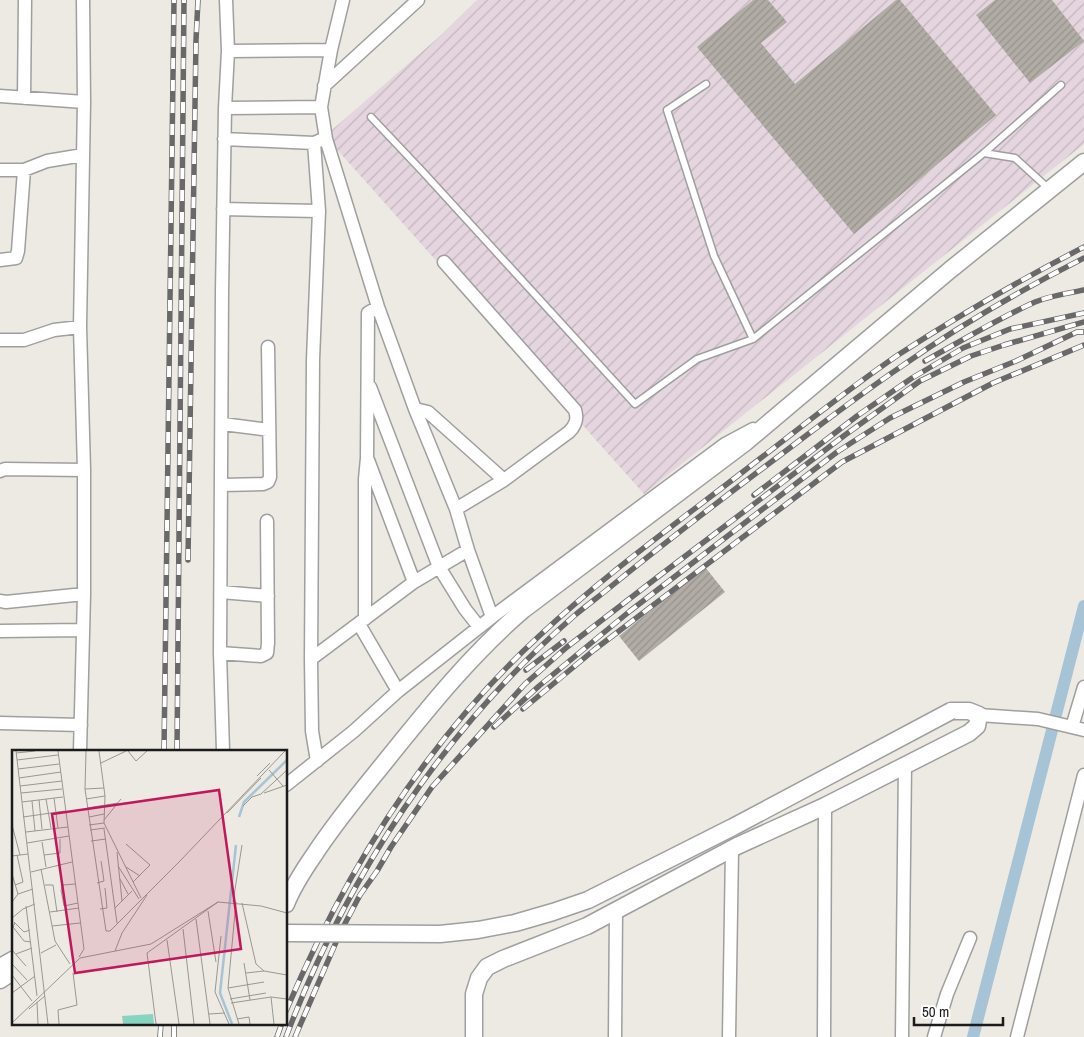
<svg xmlns="http://www.w3.org/2000/svg" width="1084" height="1037" font-family="'Archivo Narrow',sans-serif">
	<style>
		.industrial { fill: url(#industrial-furrows) }
		.lines { fill: none; stroke-linecap: round; stroke-linejoin: round }
		.canal { stroke: #a6c4d5; stroke-width: 12 }
		.building { fill: url(#building-hatch) }
		.service-casing { stroke: #9f9f9f; stroke-width: 9 }
		.minor-casing { stroke: #9f9f9f; stroke-width: 15 }
		.tertiary-casing { stroke: #9f9f9f; stroke-width: 19 }
		.service { stroke: #fff; stroke-width: 6 }
		.minor { stroke: #fff; stroke-width: 12 }
		.tertiary { stroke: #fff; stroke-width: 16 }
		.rail-casing { stroke: #696969; stroke-width: 5.5 }
		.rail { stroke: #fff; stroke-width: 4; stroke-dasharray: 11; stroke-linecap: butt }
		.tertiary-bridge-casing { stroke: #9f9f9f; stroke-width: 19; stroke-linecap: butt }
		.tertiary-bridge { stroke: #fff; stroke-width: 16 }
		.inset-river { fill: none; stroke: #a6c4d5; stroke-width: 2.5 }
		.inset-road { fill: none; stroke: #989792; stroke-width: 1 }
		.view { fill: #c2185b; fill-opacity: 0.15; stroke: #c2185b; stroke-width: 2.5 }
		.inset-edge { fill: none; stroke: #1b1b1b; stroke-width: 2.5 }
	</style>
	<defs>
		<pattern id="industrial-furrows" width="10" height="10" patternUnits="userSpaceOnUse" patternTransform="scale(1.25)"><rect width="10" height="10" fill="#e4d5df"/><path d="M-1 1l2-2M0 10L10 0M9 11l2-2" fill="none" stroke="#c3b6bf"/></pattern>
		<pattern id="building-hatch" width="6" height="6" patternUnits="userSpaceOnUse" patternTransform="scale(1.25)"><rect width="6" height="6" fill="#b1aca5"/><path d="M-1 1l2-2M0 6l6-6M5 7l2-2" fill="none" stroke="#98938d"/></pattern>
	</defs>
	<rect width="100%" height="100%" fill="#eceae2"/>
	<path class="industrial" d="M477,0H1084V144L644,494L325,136L439,37Z"/>
	<g class="lines">
		<path class="canal" d="M973,1037L1084,606"/>
	</g>
	<path class="building" d="M753,0H768L787,22L761,43L795,84L896,0H900L996,115L854,234L697,47Z
		M995,0H1052L1084,41L1030,83L976,15Z
		M705,567L725,592L639,661L619,636Z"/>
	<g class="lines">
		<defs>
			<path id="service" d="M706,84L667,110L714,256L753,339
				M371,117L423,172L635,404L697,359L753,339L984,153L1015,158L1049,189
				M984,153L1061,85"/>
			<path id="minor" d="M343,0L331,50L321,107L326,139L378,307L415,409L456,509L468,550L492,617
				M228,51L331,50
				M324,86L418,0
				M0,96L84,102
				M24,98L25,0
				M225,108L321,107
				M224,139L314,143L321,140
				M314,143L319,211L313,360L311,659L312,731L317,761
				M0,170H24L47,161L83,155
				M223,209L319,211
				M0,260L16,258L18,251L24,170
				M444,262L575,410C578,419 576,425 569,432L504,480L456,509
				M0,340H24L54,330L80,327
				M370,387L439,567L465,609L479,627
				M415,409L428,412L504,480
				M223,424L269,430
				M368,460L414,582
				M0,471L5,469L84,470
				M222,485L263,484L268,482L270,477L268,347
				M221,592L268,596
				M0,601L6,602L84,594
				M365,619V479L367,458L368,313L378,307
				M359,624L398,691
				M0,631L83,630
				M220,653L261,656L267,653L268,643L267,521
				M311,659L414,582L468,550
				M979,715L1038,719L1084,730
				M0,723L81,725
				M1072,727L1084,687
				M80,751L84,594V470L80,327L84,102L83,0
				M223,751L220,653L222,292L225,108L228,51L226,0
				M286,785L354,731L398,691L492,617L725,444L753,429
				M0,965L14,957
				M615,1037L616,911
				M729,1037L732,849
				M824,1037L825,806
				M902,1037L905,764
				M934,1037L947,994L970,938
				M1017,1037L1084,775"/>
			<path id="tertiary" d="M286,904C293,886 303,871 314,855C333,826 354,800 376,773C422,716 467,658 523,610L746,442L950,270L1084,162
				M0,980L14,971
				M474,1037V994L479,978L487,967L503,959L587,926L737,846L825,806L969,733L977,726L979,715L969,711H951"/>
		</defs>
		<use href="#service" class="service-casing"/>
		<use href="#minor" class="minor-casing"/>
		<use href="#tertiary" class="tertiary-casing"/>
		<use href="#service" class="service"/>
		<use href="#minor" class="minor"/>
		<use href="#tertiary" class="tertiary"/>
		<defs>
			<path id="rail" d="M925,361C961,341 997,319 1035,302C1050,296 1068,293 1084,290
				M754,495L857,416L912,378L963,348L1010,329L1084,313
				M188,560L196,40L198,0
				M526,670L564,641
				M523,709L594,650L842,462L993,383L1084,345
				M494,727L539,686L630,611L837,452L890,418L964,382L1016,361L1077,332H1084
				M164,751L174,0
				M177,751L184,0
				M286,1011C345,872 426,741 537,638C602,577 674,525 744,471C795,432 845,391 898,355C958,316 1020,280 1084,247
				M160,1037L161,1023
				M174,1037V1023
				M277,1037L282,1023
				M286,1037C347,876 443,730 574,616C587,605 601,595 614,584C662,545 710,508 759,471C806,436 853,399 902,366C960,325 1021,290 1084,258
				M295,1037L340,933L360,895L377,871L391,847L432,787L525,684L567,647L659,576L845,435L920,381L971,356L1004,345L1084,322"/>
		</defs>
		<use href="#rail" class="rail-casing"/>
		<use href="#rail" class="rail"/>
		<defs>
			<path id="tertiary-bridge" d="M286,933L440,934L478,930L515,923L553,912L588,900L733,827L951,711"/>
		</defs>
		<use href="#tertiary-bridge" class="tertiary-bridge-casing"/>
		<use href="#tertiary-bridge" class="tertiary-bridge"/>
	</g>
	<g transform="translate(12 750)">
		<rect width="275" height="275" fill="#eceae2"/>
		<path d="M141,264L142,274H111L110,266Z" fill="#87d4c1"/>
		<path class="inset-river" d="M227,67L232,52L275,10M220,274L208,243L224,95"/>
		<path class="inset-road" d="M4,1L36,274M46,1L72,199L67,207M74,1L73,39L94,181H98L168,111M87,1L93,46L92,73L129,148M116,1L124,11L135,1M4,3L23,1M5,10L46,5M89,13L114,1M6,19L47,14M257,20L271,36M245,26L258,13M7,28L49,22M8,36L50,31M73,39L92,38M9,43L50,39M252,43L275,35M42,48L46,78M34,49L39,78M74,49L93,46M27,50L30,79M20,51L23,81M10,52L51,47M231,56L240,47L249,44L275,20M75,58L106,53M215,63L249,28M11,67L53,61M77,67L92,64M92,70L109,49M0,75L8,105M77,75L92,73M92,79L105,173M78,80L93,78M14,82L56,77M79,91L94,89M30,92L34,117M15,93L57,86M114,94L138,115L121,132M105,102L110,151M32,105L48,103V89M0,106L16,104M167,112L273,1M106,116L127,149M114,117L128,126M29,119L43,191L58,214M19,122L60,112M0,124L6,144M108,129L116,144M85,133L92,131L89,111M63,134L51,135L49,140L52,156L66,153M3,135L11,132L5,105M33,135H41L45,162M0,152L6,144L21,139M206,152L249,156L275,163M221,152L230,95M224,152L216,238L227,274M230,153L244,214L252,221L275,225M14,156L25,246M103,158L120,141M88,159L95,158L93,138M196,161L204,212M38,162L67,158M0,168L11,159L23,154M184,169L198,274M2,172L12,182L18,180M3,173L1,177L12,191L19,192M40,176L68,173M171,179L182,274M209,186L203,242L217,274M155,190L167,274M0,200L14,216M103,201L110,183L135,145M29,203L44,195M4,204L20,198M232,213L238,250M0,214L15,230M234,223L252,221M0,225L20,251M216,238L252,232M0,243L23,226M259,247L262,274M218,249L254,243M25,252L26,274M219,253L259,247L275,249M17,259L33,246M197,264L213,263M225,269L237,267L238,274M0,273L68,208L139,194L206,152L135,203L144,274M47,274L46,260L65,255L61,223"/>
		<path class="view" d="M207,40L229,199L63,223L40,64Z"/>
		<rect width="275" height="275" class="inset-edge"/>
	</g>
	<path d="M914 1017v8h89v-8" fill="none" stroke="#1b1b1b" stroke-width="2.5"/>
	<text x="922" y="1017" font-size="15" fill="#1b1b1b" stroke="#ffffff" stroke-width="4" paint-order="stroke">50 m</text>
</svg>
